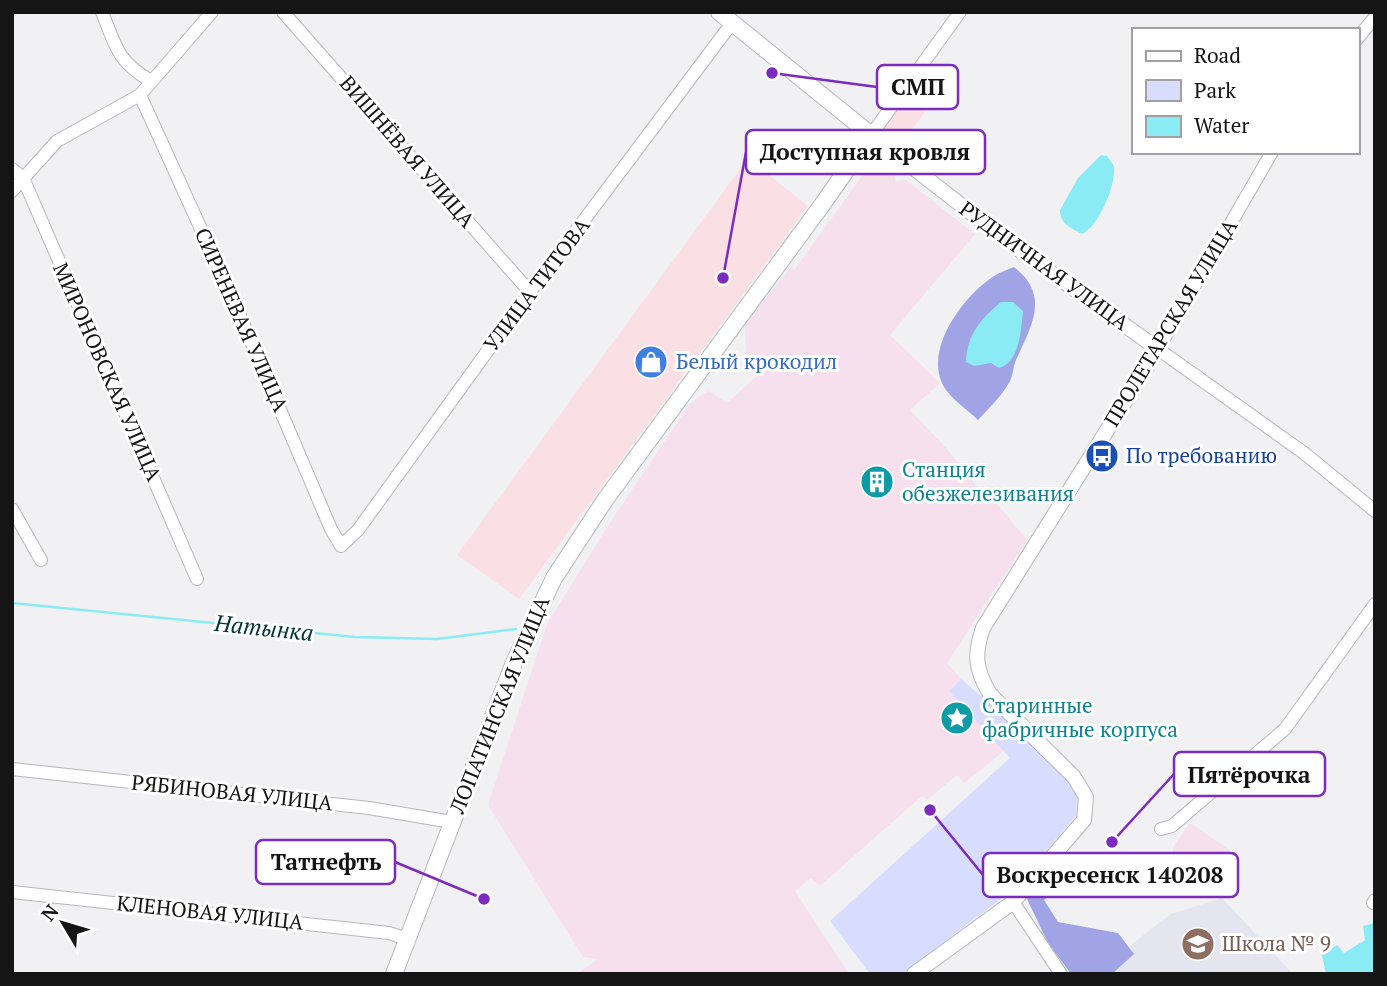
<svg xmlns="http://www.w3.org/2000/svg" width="1387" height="986" font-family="'PT Serif',serif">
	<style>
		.commercial { fill: #fae0e5 }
		.industrial { fill: #f6e0ed }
		.built { fill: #e4e5ef }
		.green { fill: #d8dcfe }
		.forest { fill: #a0a4e4 }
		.water { fill: #8bebf5 }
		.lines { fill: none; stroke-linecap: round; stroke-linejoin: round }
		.stream { stroke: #8bebf5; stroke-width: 2.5 }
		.minor-casing { stroke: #b6b7b9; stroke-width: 14 }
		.tertiary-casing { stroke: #b6b7b9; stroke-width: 16 }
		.secondary-casing { stroke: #b6b7b9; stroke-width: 18 }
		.minor { stroke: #fff; stroke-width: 12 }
		.tertiary { stroke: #fff; stroke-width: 14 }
		.secondary { stroke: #fff; stroke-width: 16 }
		.labels { text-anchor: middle; stroke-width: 6; stroke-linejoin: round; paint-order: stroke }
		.street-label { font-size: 21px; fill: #151516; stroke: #fff }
		.shop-label { font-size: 21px; fill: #366cbe; stroke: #fff; text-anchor: start }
		.transit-label { font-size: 21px; fill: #164399; stroke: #fff; text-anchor: start }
		.culture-label { font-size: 21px; fill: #0d838f; stroke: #fff; text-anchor: start }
		.education-label { font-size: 21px; fill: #785e54; stroke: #fff; text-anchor: start }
		.water-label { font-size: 23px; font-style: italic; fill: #023338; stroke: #fff }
		.leader { fill: none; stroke: #7b2cbf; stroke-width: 2.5 }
		.callout-dot { fill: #7b2cbf; stroke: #fff; stroke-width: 2.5 }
		.callout { fill: #fff; stroke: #7b2cbf; stroke-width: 2.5 }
		.callout-label { font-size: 23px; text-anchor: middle; font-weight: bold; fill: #151516 }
	</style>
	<rect width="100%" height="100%" fill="#f1f1f4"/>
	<path class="commercial" d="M909,94L928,108L899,146L880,132Z
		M748,158L808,206L519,599L457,555Z"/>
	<path class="industrial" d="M876,157L895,173V179L897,181L906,180L975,234L890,335L940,383L910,410L948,450L991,504L995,501L1027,540L947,663L961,679L949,691L1004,751L964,783L957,775L927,800L922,796L820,886L811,878L795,891L849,974H577L598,959L583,957L488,805L547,624L609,524L689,405L698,397L709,391L727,403L762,371L746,352L745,324L791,267L794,270Z
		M1190,823L1230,850L1211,889L1171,887L1173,847Z"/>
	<path class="built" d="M1222,898L1293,974H1093L1171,914Z"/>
	<path class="green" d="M961,679L1021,730L1078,787L1076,815L1015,888L902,974H870L830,921L1010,758L949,691Z"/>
	<path class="forest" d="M1014,267C1051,296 1031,326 1016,360C1013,367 1013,375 1010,381C1002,396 989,408 978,420C968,410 954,401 946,390C920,353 963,296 994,276C1000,272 1007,270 1014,267Z
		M1062,858L1074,872L1044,900L1058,922L1118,933L1134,954L1112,974H1071L1048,943L1027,899Z"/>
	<path class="water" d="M1101,155L1107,156L1114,166C1116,185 1099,226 1082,234C1071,228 1060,224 1060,210L1078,178Z
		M1001,302H1013L1023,311C1021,330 1020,362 999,368L991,363L974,366L966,362C967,334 981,319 1001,302Z
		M1375,923V974H1326L1322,955L1337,945L1344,953L1365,940L1363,926Z"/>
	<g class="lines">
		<path class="stream" d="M12,603L355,637L437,639L516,629"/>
		<defs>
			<path id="minor" d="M102,12C116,47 117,61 151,81
				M283,12L530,292
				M1357,39L1375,17
				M140,95L232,297L331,529L341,546L358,530L530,292L732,23
				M871,135L960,12
				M1272,152L1158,349L1304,453L1375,511
				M12,169L23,178L197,579
				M12,191L57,141L140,95L212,12
				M12,509L41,560
				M12,769L369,808L452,822
				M1161,829L1172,826L1285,729L1375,604
				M12,892L389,933L407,939
				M1013,902L1061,974
				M1373,903L1375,900"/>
			<path id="tertiary" d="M871,135L1011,244L1158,349L983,628C974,654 975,669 990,694L1074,777L1086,797L1084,820L1013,902L914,974"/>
			<path id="secondary" d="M394,974L513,665L554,578L605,500L822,205L871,135L719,12"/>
		</defs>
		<use href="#minor" class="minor-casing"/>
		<use href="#tertiary" class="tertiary-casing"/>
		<use href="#secondary" class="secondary-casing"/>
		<use href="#minor" class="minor"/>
		<use href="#tertiary" class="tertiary"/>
		<use href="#secondary" class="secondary"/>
	</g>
	<defs>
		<symbol id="shop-disc" viewBox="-11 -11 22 22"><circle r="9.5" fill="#3f7fe0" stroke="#fff"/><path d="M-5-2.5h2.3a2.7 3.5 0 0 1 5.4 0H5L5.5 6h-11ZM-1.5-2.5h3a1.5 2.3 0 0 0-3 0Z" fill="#fff"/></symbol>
		<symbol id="bus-disc" viewBox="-11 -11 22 22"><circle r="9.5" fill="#1a4fb4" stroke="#fff"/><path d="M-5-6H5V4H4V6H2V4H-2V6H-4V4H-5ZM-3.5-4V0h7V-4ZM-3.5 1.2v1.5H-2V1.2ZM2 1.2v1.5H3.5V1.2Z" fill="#fff"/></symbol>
		<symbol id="building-disc" viewBox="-11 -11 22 22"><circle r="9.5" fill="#0f9aa8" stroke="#fff"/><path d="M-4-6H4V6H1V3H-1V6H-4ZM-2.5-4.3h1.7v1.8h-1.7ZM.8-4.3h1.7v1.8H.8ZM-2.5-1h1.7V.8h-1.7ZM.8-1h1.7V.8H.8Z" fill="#fff"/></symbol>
		<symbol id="sight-disc" viewBox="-11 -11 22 22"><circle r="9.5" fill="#0f9aa8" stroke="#fff"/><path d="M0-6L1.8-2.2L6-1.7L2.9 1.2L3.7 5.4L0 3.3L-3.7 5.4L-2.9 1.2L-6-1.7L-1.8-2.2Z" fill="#fff"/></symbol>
		<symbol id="school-disc" viewBox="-11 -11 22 22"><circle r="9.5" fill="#8d6e63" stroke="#fff"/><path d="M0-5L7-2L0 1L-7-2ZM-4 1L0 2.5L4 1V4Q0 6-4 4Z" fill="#fff"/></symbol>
	</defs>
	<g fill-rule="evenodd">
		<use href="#shop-disc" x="632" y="343" width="38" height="38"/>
		<use href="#bus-disc" x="1083" y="437" width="38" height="38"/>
		<use href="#building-disc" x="858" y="463" width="38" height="38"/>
		<use href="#sight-disc" x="938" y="699" width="38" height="38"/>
		<use href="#school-disc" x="1179" y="925" width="38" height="38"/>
	</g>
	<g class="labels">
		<g class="street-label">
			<text transform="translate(407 152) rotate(49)" y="7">ВИШНЁВАЯ УЛИЦА</text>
			<text transform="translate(1044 266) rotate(36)" y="7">РУДНИЧНАЯ УЛИЦА</text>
			<text transform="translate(537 285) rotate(-53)" y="7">УЛИЦА ТИТОВА</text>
			<text transform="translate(241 320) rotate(66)" y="7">СИРЕНЕВАЯ УЛИЦА</text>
			<text transform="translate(1171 323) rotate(-59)" y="7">ПРОЛЕТАРСКАЯ УЛИЦА</text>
			<text transform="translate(107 372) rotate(66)" y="7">МИРОНОВСКАЯ УЛИЦА</text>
			<text transform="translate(500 705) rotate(-68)" y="7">ЛОПАТИНСКАЯ УЛИЦА</text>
			<text transform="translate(232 793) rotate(6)" y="7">РЯБИНОВАЯ УЛИЦА</text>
			<text transform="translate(210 913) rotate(6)" y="7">КЛЕНОВАЯ УЛИЦА</text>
		</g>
		<g class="shop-label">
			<text x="676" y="369">Белый крокодил</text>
		</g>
		<g class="transit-label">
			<text x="1126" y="463">По требованию</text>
		</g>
		<g class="culture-label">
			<text x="902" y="477">Станция<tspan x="902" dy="24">обезжелезивания</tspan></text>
			<text x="982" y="713">Старинные<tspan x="982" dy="24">фабричные корпуса</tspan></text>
		</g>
		<g class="education-label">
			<text x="1222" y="951">Школа № 9</text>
		</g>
		<g class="water-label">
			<text transform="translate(264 628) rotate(6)" y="8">Натынка</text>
		</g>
	</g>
	<path class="leader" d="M772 73L877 87M723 278L746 152M1112 842L1174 774M484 899L395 862M930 810L983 875"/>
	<g class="callout-dot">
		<circle cx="772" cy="73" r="7"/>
		<circle cx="723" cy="278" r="7"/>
		<circle cx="1112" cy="842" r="7"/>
		<circle cx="484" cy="899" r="7"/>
		<circle cx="930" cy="810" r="7"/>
	</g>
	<g class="callout">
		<rect x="877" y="65" width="81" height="44" rx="7"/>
		<rect x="746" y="130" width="239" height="44" rx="7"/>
		<rect x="1174" y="752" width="151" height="44" rx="7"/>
		<rect x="256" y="840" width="139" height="44" rx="7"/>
		<rect x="983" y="853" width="255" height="44" rx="7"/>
	</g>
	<g class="callout-label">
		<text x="918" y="95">СМП</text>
		<text x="865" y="160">Доступная кровля</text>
		<text x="1249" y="783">Пятёрочка</text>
		<text x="326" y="870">Татнефть</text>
		<text x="1110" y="883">Воскресенск 140208</text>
	</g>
	<rect width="1387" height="986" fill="none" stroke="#151516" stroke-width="28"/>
	<rect x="1132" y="28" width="228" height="126" fill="#ffffff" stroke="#a1a1a2" stroke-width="2"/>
	<rect x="1146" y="51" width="35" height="10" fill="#ffffff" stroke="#a1a1a2" stroke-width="2"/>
	<text x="1194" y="63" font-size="21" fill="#151516">Road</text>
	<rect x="1146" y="80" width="35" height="21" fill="#d8dcfe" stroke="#a1a1a2" stroke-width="2"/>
	<text x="1194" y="98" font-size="21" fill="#151516">Park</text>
	<rect x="1146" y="116" width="35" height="21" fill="#8bebf5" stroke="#a1a1a2" stroke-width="2"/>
	<text x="1194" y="133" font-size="21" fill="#151516">Water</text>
	<g transform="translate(63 923) rotate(308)" stroke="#ffffff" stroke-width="5" paint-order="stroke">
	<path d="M0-5L12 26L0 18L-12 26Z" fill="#151516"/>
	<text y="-10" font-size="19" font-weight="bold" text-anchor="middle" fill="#151516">N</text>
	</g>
</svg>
